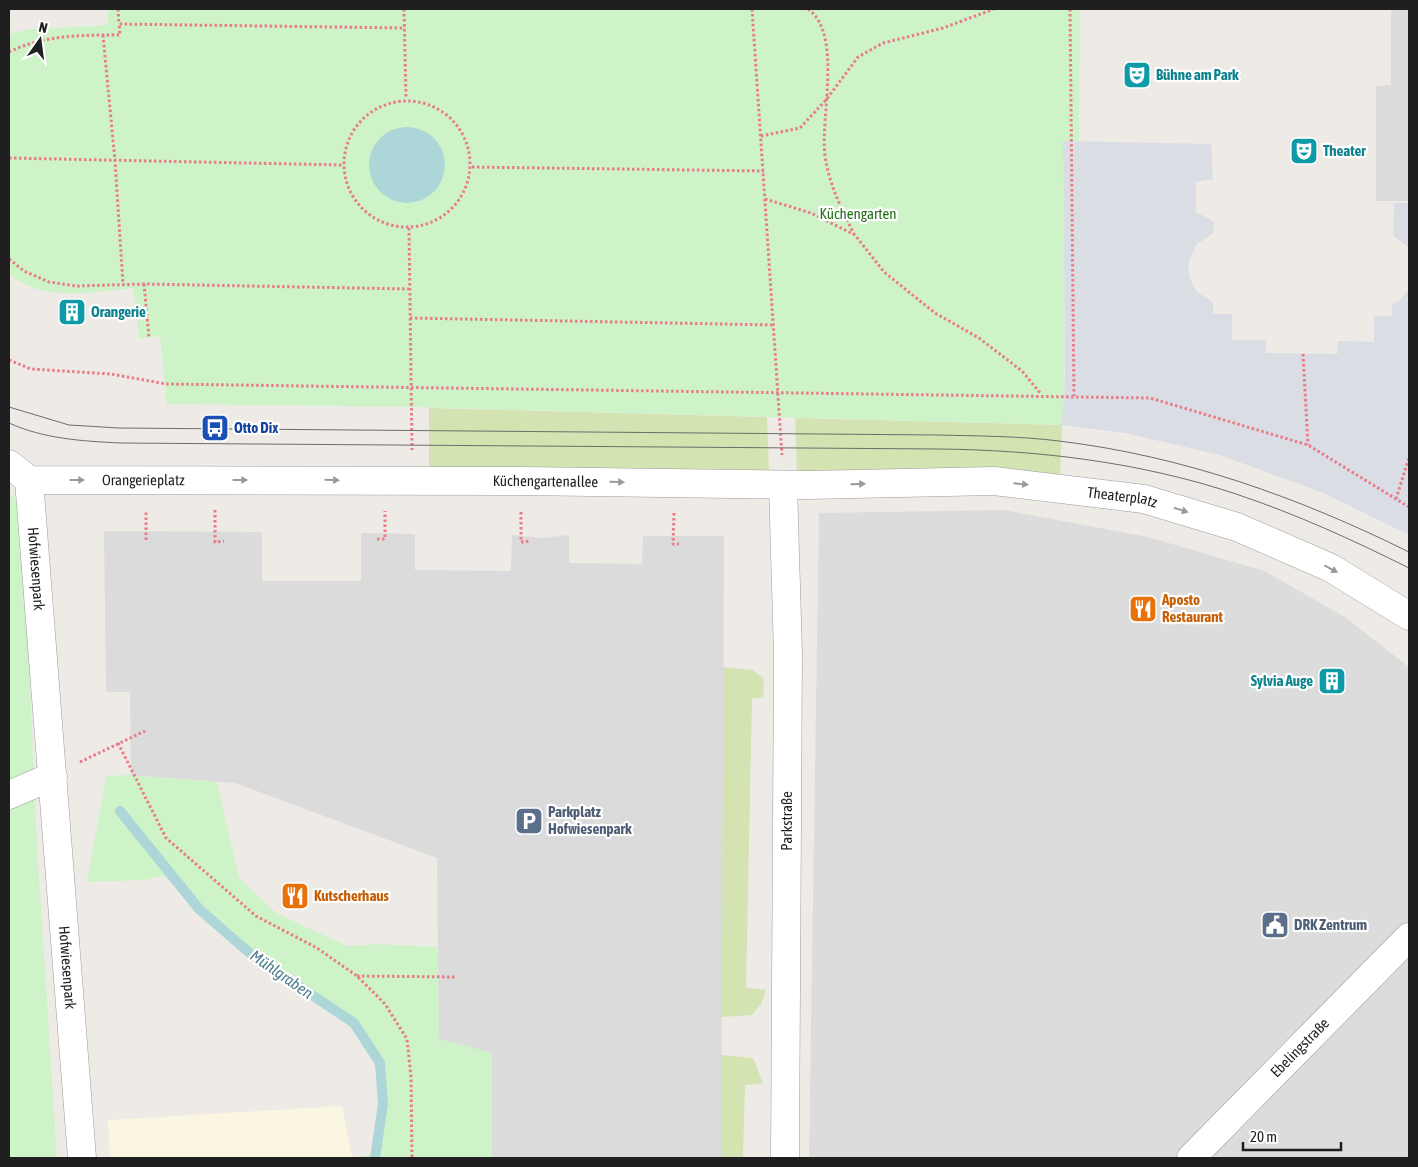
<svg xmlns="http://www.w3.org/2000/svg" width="1418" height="1167" font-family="'Asap Condensed',sans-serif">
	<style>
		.residential { fill: #dddcdc }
		.education { fill: #fbf6e2 }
		.grass { fill: #d4e3b2 }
		.park { fill: #cef3c8 }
		.parking { fill: #dbdbdb }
		.plaza { fill: #dadde4 }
		.water { fill: #acd6d7 }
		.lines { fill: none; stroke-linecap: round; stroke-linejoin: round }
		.stream { stroke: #acd6d7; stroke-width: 10 }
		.minor-casing { stroke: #9c9c9c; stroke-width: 29 }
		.path { stroke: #ea7c88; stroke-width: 3; stroke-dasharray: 2.5 2.5; stroke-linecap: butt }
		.minor { stroke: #fff; stroke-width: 28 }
		.tram { stroke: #6d6d6d; stroke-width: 1 }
		.oneway { fill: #9a9a9a }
		.labels { text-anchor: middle; stroke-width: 4.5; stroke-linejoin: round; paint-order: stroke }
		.culture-label { font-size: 15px; font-weight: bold; fill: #0d838f; stroke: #fff; text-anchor: start }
		.park-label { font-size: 15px; fill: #247118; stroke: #fff }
		.transit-label { font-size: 15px; font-weight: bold; fill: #164399; stroke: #fff; text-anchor: start }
		.street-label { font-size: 15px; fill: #1f1f1f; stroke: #fff }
		.food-label { font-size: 15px; font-weight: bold; fill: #c56008; stroke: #fff; text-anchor: start }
		.service-label { font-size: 15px; font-weight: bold; fill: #4e5e75; stroke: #fff; text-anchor: start }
		.water-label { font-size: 16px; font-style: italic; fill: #4c7b8d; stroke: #fff }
	</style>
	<rect width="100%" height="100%" fill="#eeeae6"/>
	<path class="residential" d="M1004,510L1148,537L1265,571L1345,617L1409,667V1158H809L819,513Z"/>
	<path class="education" d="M342,1106L352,1158H110L108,1120Z"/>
	<path class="grass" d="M429,408L767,417L769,471L429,467Z
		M795,418L1062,425L1060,476L797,471Z
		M723,667L752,670L764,678L763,698H752L746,988L766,990L761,1004L752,1015L721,1017Z
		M721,1055L753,1058L763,1083L745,1085L743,1158H721Z"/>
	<path class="park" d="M108,9H1080L1079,142L1063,141L1064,395L1062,425L412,407L167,404L160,336L139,339L133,288C91,292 45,303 9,274V34L25,30L108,25Z
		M9,493L22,505L37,846L57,1158H9Z
		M131,775L217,782L239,878L276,913L347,946L380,944L438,947L439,1039L492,1053V1158H352L374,1154L383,1104L380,1063L354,1023L252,955L199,909L172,875L144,880L87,882L106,776Z"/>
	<path class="parking" d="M1391,9H1409V201H1376V86L1391,85Z
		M104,531L262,532V581H361V533L415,534V570L511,571L512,535L544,538L569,535V563L642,564L643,536H724L721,1158H492V1053L439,1039L437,858L235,783L131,775L130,692H106Z"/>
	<path class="plaza" d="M1063,141L1211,144L1213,179L1196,182V212L1214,222L1213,233L1197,244L1189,260L1188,270L1190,279L1197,292L1213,302V314H1232V340H1266V353L1337,354L1338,341L1374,342V316H1392V304L1400,300L1409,290V535L1326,494L1220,455L1125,433L1062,425L1065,379Z
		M1394,203H1409V248L1393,235Z"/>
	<path class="water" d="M369 165a38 38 0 1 1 76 0a38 38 0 1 1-76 0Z"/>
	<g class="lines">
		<path class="stream" d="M120,811L199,909L252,955L354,1023L380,1063L383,1104L375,1158"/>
		<defs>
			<g id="minor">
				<path id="s1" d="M9,464L29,480L521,481L809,485L994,481L1144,499L1237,527L1331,568L1409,616"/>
				<path id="s2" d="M29,480L82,1158"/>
				<path d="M783,485L788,654L785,1158"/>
				<path d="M9,795L53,776"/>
				<path id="s3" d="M1191,1158L1409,937"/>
			</g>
		</defs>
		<use href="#minor" class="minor-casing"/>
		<path class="path" d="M118,9L119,24
			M404,9L406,99
			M752,9L782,455
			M808,9C843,34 820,117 825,156C829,184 841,208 854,234
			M1070,9L1074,396
			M103,35L115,161L123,284
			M9,52C43,35 82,35 120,35L119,24L405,28
			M344 164a63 63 0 1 1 126 0a63 63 0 1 1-126 0Z
			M761,136L800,128L826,100L858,57L883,43L943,28L994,9
			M9,158L342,165
			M472,167L764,171
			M765,199L811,213L855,235L884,272L935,313L979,338L1022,371L1041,394
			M409,228L412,450
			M9,259L24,271L49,282L76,286L144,284L409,289
			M144,284L149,337
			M410,318L774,325
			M1303,354L1308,445
			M9,360L31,369L111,374L166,384L1150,398L1308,445L1409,507
			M1396,499L1409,458
			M215,510V542L224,541
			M521,512V542L530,541
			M674,513L673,544H679
			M377,539H385V511
			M146,540V511
			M118,743L166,838L256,916L317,948L357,976L385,1004L407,1039L411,1077L412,1158
			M80,762L145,731
			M357,976L455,977"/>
		<use href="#minor" class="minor"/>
		<path class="tram" d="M9,407L69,425L119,428L937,435C978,436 1019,436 1059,441C1183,456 1298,497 1409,552
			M9,423C44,439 82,441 120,443L938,449C1038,450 1140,462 1236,494C1296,514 1353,540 1409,568"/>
	</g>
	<defs><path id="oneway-solid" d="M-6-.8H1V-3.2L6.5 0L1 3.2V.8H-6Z" transform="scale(1.25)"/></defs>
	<g class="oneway">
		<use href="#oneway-solid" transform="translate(77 480)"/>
		<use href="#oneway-solid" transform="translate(240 480)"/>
		<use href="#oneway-solid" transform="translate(332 480) rotate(1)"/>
		<use href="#oneway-solid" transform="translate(617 482) rotate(1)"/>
		<use href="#oneway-solid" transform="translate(858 484) rotate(-1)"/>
		<use href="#oneway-solid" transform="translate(1021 484) rotate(6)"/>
		<use href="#oneway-solid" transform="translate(1181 510) rotate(17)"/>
		<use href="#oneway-solid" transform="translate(1331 569) rotate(28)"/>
	</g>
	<defs>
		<symbol id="theatre-square" viewBox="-11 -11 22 22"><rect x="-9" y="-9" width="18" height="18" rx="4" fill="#0f9aa8" stroke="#fff"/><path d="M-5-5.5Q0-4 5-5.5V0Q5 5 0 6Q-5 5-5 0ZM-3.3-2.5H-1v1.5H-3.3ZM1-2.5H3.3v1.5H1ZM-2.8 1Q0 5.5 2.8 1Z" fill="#fff"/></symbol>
		<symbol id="building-square" viewBox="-11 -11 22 22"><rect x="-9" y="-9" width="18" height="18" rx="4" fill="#0f9aa8" stroke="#fff"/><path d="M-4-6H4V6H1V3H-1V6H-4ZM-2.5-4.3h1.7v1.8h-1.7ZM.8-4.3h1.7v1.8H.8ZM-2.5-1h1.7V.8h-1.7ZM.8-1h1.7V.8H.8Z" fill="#fff"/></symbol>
		<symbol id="bus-square" viewBox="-11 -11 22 22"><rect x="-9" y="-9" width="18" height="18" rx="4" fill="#1a4fb4" stroke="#fff"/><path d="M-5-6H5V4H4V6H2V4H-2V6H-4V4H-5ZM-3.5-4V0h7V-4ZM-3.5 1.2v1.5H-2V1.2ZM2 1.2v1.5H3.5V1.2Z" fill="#fff"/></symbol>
		<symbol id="restaurant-square" viewBox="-11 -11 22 22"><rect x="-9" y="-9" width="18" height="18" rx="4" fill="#e8710a" stroke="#fff"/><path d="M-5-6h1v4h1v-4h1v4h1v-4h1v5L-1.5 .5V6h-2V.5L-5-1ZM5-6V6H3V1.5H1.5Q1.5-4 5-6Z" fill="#fff"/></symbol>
		<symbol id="parking-square" viewBox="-11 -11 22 22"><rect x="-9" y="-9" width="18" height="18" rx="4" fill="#5c6f8a" stroke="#fff"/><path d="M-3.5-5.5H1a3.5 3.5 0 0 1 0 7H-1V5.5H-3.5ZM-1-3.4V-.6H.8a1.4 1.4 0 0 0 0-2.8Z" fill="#fff"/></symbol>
		<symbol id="civic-square" viewBox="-11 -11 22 22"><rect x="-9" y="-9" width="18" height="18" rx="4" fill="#5c6f8a" stroke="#fff"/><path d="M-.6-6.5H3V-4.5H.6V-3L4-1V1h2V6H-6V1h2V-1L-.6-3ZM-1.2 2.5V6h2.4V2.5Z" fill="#fff"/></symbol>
	</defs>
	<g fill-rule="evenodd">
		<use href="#theatre-square" x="1121" y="59" width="32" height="32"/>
		<use href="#theatre-square" x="1288" y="135" width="32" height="32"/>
		<use href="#building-square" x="56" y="296" width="32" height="32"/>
		<use href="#bus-square" x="199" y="412" width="32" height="32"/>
		<use href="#restaurant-square" x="1127" y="593" width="32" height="32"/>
		<use href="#building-square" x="1316" y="665" width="32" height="32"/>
		<use href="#parking-square" x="513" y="805" width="32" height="32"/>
		<use href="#restaurant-square" x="279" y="880" width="32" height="32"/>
		<use href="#civic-square" x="1259" y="909" width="32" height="32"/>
	</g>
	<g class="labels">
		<g class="culture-label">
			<text x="1156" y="80">Bühne am Park</text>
			<text x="1323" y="156">Theater</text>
			<text x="91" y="317">Orangerie</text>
			<text x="1313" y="686" text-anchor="end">Sylvia Auge</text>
		</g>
		<g class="park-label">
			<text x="858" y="219">Küchengarten</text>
		</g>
		<g class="transit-label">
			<text x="234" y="433">Otto Dix</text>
		</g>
		<g class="street-label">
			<text dy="5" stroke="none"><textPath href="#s1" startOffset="140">Orangerieplatz</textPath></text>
			<text dy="5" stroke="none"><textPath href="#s1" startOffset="542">Küchengartenallee</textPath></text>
			<text dy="5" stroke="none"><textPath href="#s1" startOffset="1120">Theaterplatz</textPath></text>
			<text dy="5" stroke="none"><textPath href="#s2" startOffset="89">Hofwiesenpark</textPath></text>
			<text transform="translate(787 821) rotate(-90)" y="5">Parkstraße</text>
			<text dy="5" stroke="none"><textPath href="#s2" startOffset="489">Hofwiesenpark</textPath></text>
			<text dy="5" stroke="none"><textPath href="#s3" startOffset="155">Ebelingstraße</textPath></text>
		</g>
		<g class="food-label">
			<text x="1162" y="605">Aposto<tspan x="1162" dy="17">Restaurant</tspan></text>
			<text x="314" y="901">Kutscherhaus</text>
		</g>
		<g class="service-label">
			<text x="548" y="817">Parkplatz<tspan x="548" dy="17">Hofwiesenpark</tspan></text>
			<text x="1294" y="930">DRK Zentrum</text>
		</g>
		<g class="water-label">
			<text transform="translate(282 974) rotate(35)" y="6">Mühlgraben</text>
		</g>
	</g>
	<rect width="1418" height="1167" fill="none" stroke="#1f1f1f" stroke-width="20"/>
	<g transform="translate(40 40) rotate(14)" stroke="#ffffff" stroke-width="4" paint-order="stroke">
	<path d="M0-4L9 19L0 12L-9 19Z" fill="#1f1f1f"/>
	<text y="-8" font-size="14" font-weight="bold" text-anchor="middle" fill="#1f1f1f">N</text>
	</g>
	<path d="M1243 1142v8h98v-8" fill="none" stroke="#1f1f1f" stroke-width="2.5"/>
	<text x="1250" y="1142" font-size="15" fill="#1f1f1f" stroke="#ffffff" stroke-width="4" paint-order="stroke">20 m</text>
</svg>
